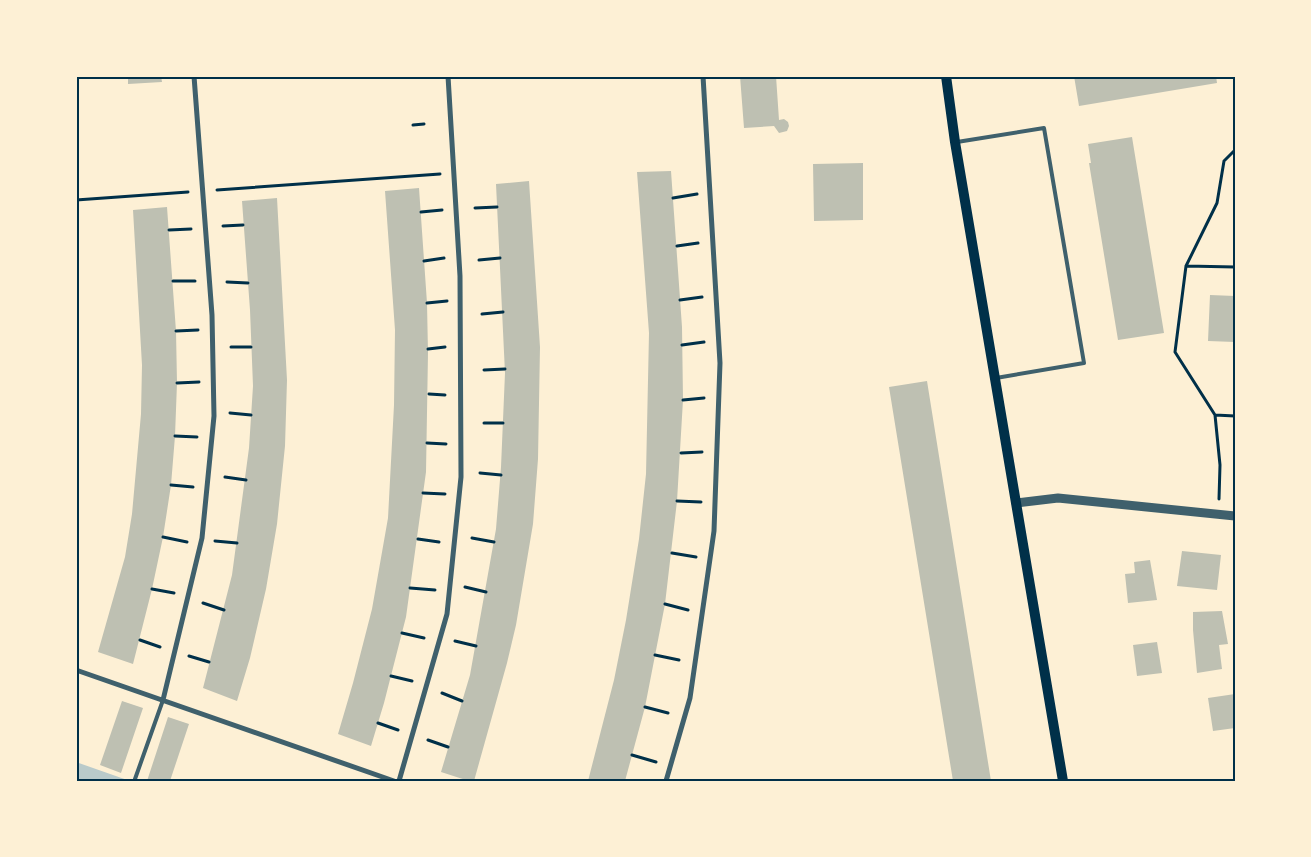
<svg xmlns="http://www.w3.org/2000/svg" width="1311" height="857" font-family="'Work Sans',sans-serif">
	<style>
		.green { fill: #b9caca }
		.building { fill: #bec0b2 }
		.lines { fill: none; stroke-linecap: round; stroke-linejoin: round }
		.path { stroke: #003049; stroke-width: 3 }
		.service { stroke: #3f606c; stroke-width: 4 }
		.minor { stroke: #3f606c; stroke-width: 5 }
		.tertiary { stroke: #3f606c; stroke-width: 9 }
		.secondary { stroke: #003049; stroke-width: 10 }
		.neatline { fill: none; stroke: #003049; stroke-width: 2 }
	</style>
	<rect width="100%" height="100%" fill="#fdf0d5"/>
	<path class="green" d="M76,762L130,781H76Z"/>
	<path class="building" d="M128,76H161L162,82L128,84Z
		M740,76H776L779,120L784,119L788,122L789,126L787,131L779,133L774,126L744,128Z
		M1074,76H1216L1217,83L1079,106Z
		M1132,137L1164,333L1118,340L1089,163H1091L1088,144Z
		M863,163V220L814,221L813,164Z
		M671,171L682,327L683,400L677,501L665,604L645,707L625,781H588L614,680L626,620L639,539L646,474L649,333L637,172Z
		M529,181L540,347L538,459L533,524L516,625L507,663L474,781H469L441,772L470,675L496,529L501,467L505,373L496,184Z
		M419,188L427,303L428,353L426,472L406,617L384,703L371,746L338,734L353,683L372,609L388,518L394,405L395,330L385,191Z
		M277,198L287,380L285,446L277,524L266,589L250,658L237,701L203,688L232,575L249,448L253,386L250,310L242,201Z
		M167,207L176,331L177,383L175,436L171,485L163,537L152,589L133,664L98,652L125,557L132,514L141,414L142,365L133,210Z
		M1210,295L1235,296V342L1208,341Z
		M927,381L991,781H953L889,387Z
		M1182,551L1221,555L1217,590L1177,586Z
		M1150,560L1157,600L1128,603L1125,574L1135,573L1134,562Z
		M1222,611L1228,644L1219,645L1222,669L1197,673L1193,630V612Z
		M1157,642L1162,673L1137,676L1133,645Z
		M1235,694V728L1213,731L1208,698Z
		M122,701L143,708L121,773L100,765Z
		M168,717L189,724L170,781H147Z"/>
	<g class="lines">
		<path class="path" d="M413,125L424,124
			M217,190L440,174
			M673,198L697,194
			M76,200L188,192
			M475,208L497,207
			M421,212L442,210
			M223,226L243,225
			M169,230L191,229
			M677,246L698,243
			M479,260L500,258
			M424,261L444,258
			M1186,266L1217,203L1224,161L1235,150
			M173,281H195
			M227,282L248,283
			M680,300L702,297
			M427,303L447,301
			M482,314L503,312
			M176,331L198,330
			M682,345L704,342
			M231,347H251
			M428,349L445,347
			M484,370L505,369
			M177,383L199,382
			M429,394L445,395
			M683,400L704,398
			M230,413L251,415
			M1215,415L1235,416
			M484,423H503
			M175,436L197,437
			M427,443L446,444
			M681,453L702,452
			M480,473L501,475
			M225,477L246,480
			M171,485L193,487
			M423,493L445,494
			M1219,499L1220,465L1215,415L1175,352L1186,266L1235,267
			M677,501L701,502
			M163,537L187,542
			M472,538L494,542
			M418,539L439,542
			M215,541L237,543
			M672,553L696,557
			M465,587L486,592
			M410,588L435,590
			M152,589L174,593
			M203,603L224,610
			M665,604L688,610
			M402,633L424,638
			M140,640L160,647
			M455,641L476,646
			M655,655L679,660
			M189,656L209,662
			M391,676L412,681
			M442,693L462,701
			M645,707L668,713
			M378,723L398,730
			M428,740L448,747
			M632,755L656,762"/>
		<path class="service" d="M957,142L1044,128L1084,363L996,378
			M135,779L163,700"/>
		<path class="minor" d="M76,670L394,781
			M163,700L202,538L214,416L212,315L194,76
			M399,781L447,614L461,477L460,276L448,76
			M666,781L690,698L714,531L720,363L703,76"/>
		<path class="tertiary" d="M1016,503L1058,498L1235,516"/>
		<path class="secondary" d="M946,76L955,142L1063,781"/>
	</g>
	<rect width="1311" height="857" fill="none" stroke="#fdf0d5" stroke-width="155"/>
	<rect x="78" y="78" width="1156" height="702" class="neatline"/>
</svg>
